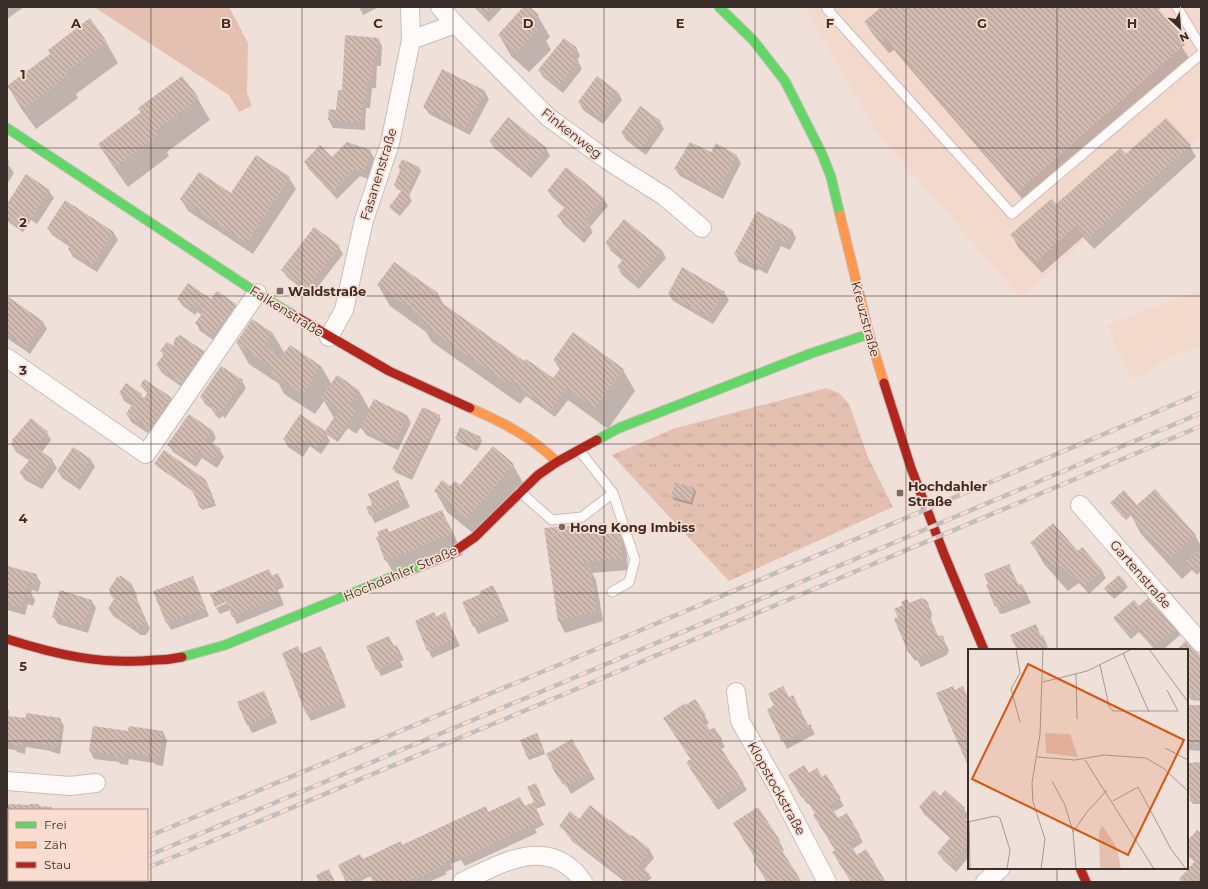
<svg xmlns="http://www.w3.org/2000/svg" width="1208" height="889" font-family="Montserrat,sans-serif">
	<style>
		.built { fill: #f3d8cc }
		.grass { fill: url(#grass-tufts) }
		.park { fill: #e3c0af }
		.shadow { fill: #0003 }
		.building { fill: url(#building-back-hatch) }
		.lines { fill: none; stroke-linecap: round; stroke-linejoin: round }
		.lane-casing { stroke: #c9bdb8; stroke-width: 11 }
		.street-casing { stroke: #c9bdb8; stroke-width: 20 }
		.fast-casing { stroke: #c9bdb8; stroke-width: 11 }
		.slow-casing { stroke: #c9bdb8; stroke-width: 11 }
		.jam-casing { stroke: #c9bdb8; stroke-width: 11 }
		.lane { stroke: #fdfaf9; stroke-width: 9 }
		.street { stroke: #fdfaf9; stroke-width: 18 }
		.fast { stroke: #63d668; stroke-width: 9 }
		.slow { stroke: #ff974d; stroke-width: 9 }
		.jam { stroke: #b3261e; stroke-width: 9 }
		.rail-casing { stroke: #c2bebd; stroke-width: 4.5 }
		.rail { stroke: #faddd0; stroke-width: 3; stroke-dasharray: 9; stroke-linecap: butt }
		.grid { fill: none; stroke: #392e29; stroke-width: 1; stroke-opacity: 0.55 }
		.poi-dot { fill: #796c67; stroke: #faddd0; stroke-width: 1.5 }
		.labels { text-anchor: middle; stroke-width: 3.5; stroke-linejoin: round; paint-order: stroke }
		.street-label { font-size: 13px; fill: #392e29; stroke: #faddd0 }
		.poi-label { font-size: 13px; font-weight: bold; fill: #392e29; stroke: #faddd0; text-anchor: start }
		.inset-road { fill: none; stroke: #a79993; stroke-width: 1 }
		.view { fill: #d6550f; fill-opacity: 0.15; stroke: #d6550f; stroke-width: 2 }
		.inset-edge { fill: none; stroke: #392e29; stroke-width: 2 }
		.grid-label { font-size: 13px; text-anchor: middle; font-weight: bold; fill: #392e29; stroke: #faddd0; stroke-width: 3.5; stroke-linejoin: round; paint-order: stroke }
	</style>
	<defs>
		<pattern id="grass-tufts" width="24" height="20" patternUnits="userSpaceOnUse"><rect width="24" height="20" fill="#e3c0af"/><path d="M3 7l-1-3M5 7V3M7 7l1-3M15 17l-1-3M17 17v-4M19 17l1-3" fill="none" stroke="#c4a597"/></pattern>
		<pattern id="building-back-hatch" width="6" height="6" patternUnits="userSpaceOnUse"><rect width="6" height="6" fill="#d1bbb1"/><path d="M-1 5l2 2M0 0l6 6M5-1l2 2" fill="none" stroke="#ab9890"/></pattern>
	</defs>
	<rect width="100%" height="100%" fill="#f0e0da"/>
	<path class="built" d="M805,7H1201V136L1021,298L876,131Z
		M1201,289V345L1166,360L1132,380L1107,325Z"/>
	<path class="grass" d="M826,388L839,393L849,404L868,457L893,507L729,581L612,455L673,429Z"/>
	<path class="park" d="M94,7H229L248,43L247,93L252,106L239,112L229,95Z"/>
	<path class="shadow" d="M7,7H24L7,19Z
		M359,7H379L363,15Z
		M474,7H503L489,22Z
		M525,7H528L538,16L550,37L546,41L551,50L529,72L511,56L499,35Z
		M883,7H1162L1158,10L1178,34L1185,45L1182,47L1189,58L1025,202L894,50L889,53L872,33L865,22Z
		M378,38L382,46L381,66H377L376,88H372L370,108H366L365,130L333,128L329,120V110L337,111L343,91Z
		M106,42L118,63L76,94L78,98L36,129L20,107L8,86Z
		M576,48L580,56L577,60L582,69L563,93L543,77L539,70Z
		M181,77L198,99L210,120L167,152L169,156L128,187L112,165L100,145L142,113Z
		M485,92L489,99L470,135L429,114L424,107Z
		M618,92L622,100L603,124L583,110L579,102Z
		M660,122L664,129L646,155L626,140L622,133Z
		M490,141L546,148L550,156L531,178L494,148Z
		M1190,146L1196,157L1094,249L1083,237L1042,273L1018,247L1012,235L1056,206L1126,155Z
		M370,151L374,158L368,179L360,176L337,199L309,169L305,162Z
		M711,154L736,155L741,163L723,199L680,176L675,169Z
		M7,158L9,162L8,164L14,173L7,184Z
		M399,168H419L421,171L409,196L412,201L400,216L392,210L390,207L402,191L397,189L395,185L401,171Z
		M566,168L604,199L608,206L590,227L593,232L584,243L563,224L559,216L565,208L553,198L548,191Z
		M289,178L296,189L253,254L188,211L181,199L232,194Z
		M49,191L54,198L37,224L31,220L23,232L7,221V206Z
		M48,228L113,232L118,240L97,272L73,257L69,249L70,247L52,235Z
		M792,230L796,238L790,250L781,246L767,274L758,269L757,271L739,262L735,254Z
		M607,244L662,250L666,258L639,289L622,275L618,267L623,261L611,251Z
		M339,247L343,254L311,296L287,277L283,270Z
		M394,263L438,294L444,305L524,362L557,382L560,370L554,360L623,370L635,391L608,429L568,400L555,417L526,396L520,404L432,342L426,332L390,306L378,285Z
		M724,293L729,300L713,324L673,301L669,294Z
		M7,298L43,322L47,329L30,354L7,338Z
		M178,299L211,300L235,304L239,312L218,343L200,331L196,323L202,315L197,312L195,315L183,306Z
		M273,334L285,354L321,366L332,385L338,376L359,391L370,410L407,415L411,423L398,450L366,435L361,427L356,434L348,428L338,442L326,434L330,441L321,454L310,446L303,457L288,447L284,439L325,432L334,418L324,401L315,414L284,394L279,384L249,364L237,343Z
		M177,337L203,351L207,359L186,390L162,373L157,365L164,356L161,351L174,348V342Z
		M145,381L171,398L175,406L154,437L131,422L127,414L132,406L124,401L120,393L141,395L144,400L148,394L141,386Z
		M242,381L246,388L225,418L222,416L220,419L216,416L212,409L205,404L201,397Z
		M439,416L441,419L412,480L395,472L394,469Z
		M212,430L216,438L212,444L220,450L224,457L217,468L202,458L196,467L173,452L169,445Z
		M47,433L51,440L42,452L52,460L57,468L42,489L25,480L20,473L30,461L16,452L12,444Z
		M456,438H480L482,441L477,451L458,442Z
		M73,448L91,460L95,467L80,490L62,478L58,471Z
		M493,448L513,465L525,486L480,539L447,512L435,491L460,486Z
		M156,464L207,485L216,506L202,510L195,493L158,467Z
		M694,488L696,492L692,505L674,500L672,497Z
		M402,489L410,507L375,523L371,516Z
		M1111,503L1137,506L1195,535L1201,546V571L1197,575L1192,570L1182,579L1141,534L1131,515L1126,520Z
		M441,511L453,532L463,555L398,581L386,560L380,536Z
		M596,525L601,535L620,534L626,545L628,570L592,573L596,580L603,621L565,633L559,621Z
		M1032,543L1078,552L1102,571L1106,578L1089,594L1079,583L1068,591L1044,564Z
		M1009,565L1019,586L1022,585L1031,603L1003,614L1002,613L1000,614L987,586Z
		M7,567L36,575L41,583L38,592L32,590L31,593L35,600L33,606L28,604L25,615L7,610Z
		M269,570L272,576L278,574L282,582L284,587L278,590L284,605L237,624L230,610L220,614L216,608L231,601Z
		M1119,576L1128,587L1114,599L1108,591Z
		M192,577L196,584L209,616L171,630L167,623L155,592Z
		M131,583L137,595L136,597L150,629L146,635H141L113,616L109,609Z
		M497,593L509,621L478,634L463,602Z
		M91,600L96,608L88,633L58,624L53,616Z
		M925,600L932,613L931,619L938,636L942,637L949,650L947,655L921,667L917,660L915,661L910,654L899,618L904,606Z
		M1139,607L1176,628L1180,635L1163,650H1155L1139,632L1131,639L1119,625L1114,618Z
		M445,614L460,646L432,658L416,621L436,618Z
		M1187,642L1201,658V701L1191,700L1189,697L1190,690L1187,692V650H1177Z
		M397,646L404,660L400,661L403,667L381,676L377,669L394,647Z
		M321,647L325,654L346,707L311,721L307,714L298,648L302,654Z
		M264,692L277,723L252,733L248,725Z
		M695,700L709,723L705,725L710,732L714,729L721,740L725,747L721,749L747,790L718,810L691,770V760L669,725L686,706Z
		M776,706L808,726L810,725L815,734L787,749L768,710Z
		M1187,706H1201V751L1187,750Z
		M7,708L9,711L8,717L27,720L60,719L64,726L60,754L52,752L51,751L26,747L25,754L17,752L16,750L7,749Z
		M93,727L129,732L130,727L163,732L167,740L163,766L156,765L154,763L129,759L128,765L120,764L119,762L94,759L90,751Z
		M539,738L545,754L529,760L527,756Z
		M572,740L595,779L571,794L565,783L563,785L556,773Z
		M1201,763V804H1193L1191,801L1188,764Z
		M809,775L822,778L826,776L844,806L833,812L838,819L846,814L863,842L853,849L857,856L885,882H852L816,814L809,803L807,804L793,782Z
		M537,788L546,805L536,809L544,825L535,829L537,833L465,866L461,860L451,864L453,869L445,872L447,874L429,882H374L371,876L358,882H347L363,860L402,846L488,813L525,807L535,803Z
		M940,797L964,809L969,816L965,820L969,824V857L956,872L943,860L939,853L951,839L924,814L920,807Z
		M579,820L650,851L654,858L644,870L652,878L646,882H625L572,841L567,833L560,826Z
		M1201,835V882H1182L1180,879L1195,862L1187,855V842Z
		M780,843L784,850L782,852L801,882H767L754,860Z"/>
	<path class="building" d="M477,7H493L485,15Z
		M523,7H530L539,15L533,22L539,28L517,52L498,35Z
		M881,7H1156L1179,33L1175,36L1183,46L1018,192L887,39L882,42L864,22Z
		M90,18L107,42L65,73L67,76L24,109L7,86L50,54L48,50Z
		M345,35L379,38L377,59H374L372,80H368L366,101H362L361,123L328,120L329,109L336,110L338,90H342Z
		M564,38L577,48L572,55L579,61L558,86L538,70Z
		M442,69L486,91L465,128L423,107Z
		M182,76L199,98L155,131L158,135L115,167L98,144L141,112L138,108Z
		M597,76L618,92L598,118L578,102Z
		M640,106L661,121L642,148L621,133Z
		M508,117L547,148L527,171L489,141Z
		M1166,118L1191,145L1087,239L1076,226L1035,263L1010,235L1051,199L1056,204L1120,148L1126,154Z
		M347,142L371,150L364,173L355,169L333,192L304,162L320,145L332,157Z
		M690,142L711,152L716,143L737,155L719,192L674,169Z
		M256,155L290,177L247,243L180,199L199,172L231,193Z
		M402,159L419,167L407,194L411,197L398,213L389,207L402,190L394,185L401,168H398Z
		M566,167L604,198L585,220L590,224L580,236L557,216L566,206L547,191Z
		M26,174L50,190L32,217L27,213L19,226L7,218V204Z
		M65,200L114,232L92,265L68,249L71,244L47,228Z
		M757,211L793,230L786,243L776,239L763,267L754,262L753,264L734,254Z
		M624,219L662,250L635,282L617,267L624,258L605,243Z
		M314,227L340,246L307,289L281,270Z
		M394,262L438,293L435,298L524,361L526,359L553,378L562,366L553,360L573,332L624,369L595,408L567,388L551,410L510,381L508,384L419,321L422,317L377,285Z
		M682,267L725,292L709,317L668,294Z
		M188,283L211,299L217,291L236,304L213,336L195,323L204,311L193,305L191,308L177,299Z
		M7,296L43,321L26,347L7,334Z
		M252,319L273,333L264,346L281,357L290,345L321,366L303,394L271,373L274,369L236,343Z
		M180,335L204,351L181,383L156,365L164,354L160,351L167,342L173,346L175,338Z
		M221,366L243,380L221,412L218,410L216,413L211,409L213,406L200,397Z
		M337,375L359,390L350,404L357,409L336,440L327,433L316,447L306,440L299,450L283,439L300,414L325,431L339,410L321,398Z
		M144,379L171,397L150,430L126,414L133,403L119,393L126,383L142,394L141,396L144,398L149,391L140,386Z
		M374,399L407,415L394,444L360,428Z
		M422,408H425L440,415L410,477L392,469Z
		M189,414L212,430L206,439L221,449L213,461L198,451L191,461L167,445Z
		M31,418L48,432L36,447L53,460L37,482L19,473L31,458L11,444L13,441L12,440Z
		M460,427L481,437L475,448L455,438Z
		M493,446L514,464L467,519L434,491L442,480L450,486L455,481L460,485Z
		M73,447L91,459L76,483L57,471Z
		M164,450L206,480L215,502L200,508L192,490L154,464Z
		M398,480L406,499L370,516L366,507L372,505L368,494Z
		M675,482L695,488L691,502L671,497Z
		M1155,489L1196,535L1169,559L1128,513L1123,517L1110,503L1124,490L1137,505Z
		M442,510L452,534L385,561L376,537L379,536L377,532L387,528L389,532Z
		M1053,523L1078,551L1082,547L1103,571L1084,587L1075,576L1073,578L1062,566L1055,571L1030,543Z
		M596,524L597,534L620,533L622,559L584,562V568L590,567L597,610L558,622L544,528Z
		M1201,548V566L1194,572L1185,562Z
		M1009,564L1018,585L1022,584L1027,595L998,608L997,606L995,607L986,585L988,584L984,574Z
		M7,566L37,574L34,585L28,583L26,591L31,592L29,599L24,597L21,608L7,604Z
		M269,569L272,576L278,573L281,580L274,582L281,597L232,617L226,602L215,607L210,594Z
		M1119,575L1126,583L1111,596L1104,588Z
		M121,576L131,583L133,587L130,591L135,594L146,621L142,628H135L108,609L114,599L111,596L109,589L117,577Z
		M193,576L206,609L166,623L153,591Z
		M493,585L505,613L473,627L462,602L481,594L480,591Z
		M60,590L92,600L84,626L52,617Z
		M1149,597L1176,628L1154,647L1135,626L1126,633L1113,618L1134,600L1139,606Z
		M921,598L926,600L929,605L927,611L937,635L943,636L945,642L944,648L916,660L913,653L909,654L894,619L898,617L894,609L903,605L901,602L907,599L909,603Z
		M434,612L436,617L445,612L456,639L427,651L415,621Z
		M1036,624L1041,636L1043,635L1049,650H1017L1010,635Z
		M389,636L394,646L397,645L400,652L397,654L400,659L376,670L366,646Z
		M1187,640L1201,656V698L1188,697L1187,650H1176Z
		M298,646L301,654L321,646L343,700L306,714L282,653Z
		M783,686L789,697L793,695L808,725L811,724L812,726L782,742L767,710L774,705L768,694Z
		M953,686L955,690L963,686L969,700V765L968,766L936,693Z
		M264,691L274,715L247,726L237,702Z
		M695,699L706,715L702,717L710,730L714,727L722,739L717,742L744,783L713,803L686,762L691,759L663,718L685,703L686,705Z
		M1187,705H1201V744H1187Z
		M26,713L61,718L57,747L47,745V744L23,740L22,747L12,745V743L7,742V716L26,718Z
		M93,726L128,731L129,726L163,731L159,759L151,758V756L125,752L124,758L115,757V755L89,751Z
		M537,733L544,750L527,757L520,740Z
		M572,739L591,772L566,787L560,777L558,778L551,765L552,764L546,754Z
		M1201,762V800L1190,801L1187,763Z
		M804,765L809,773L817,768L822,777L826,774L841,798L830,805L838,818L847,813L860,835L849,842L857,855L866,849L886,882H851L832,852L835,850L813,815L815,814L804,796L802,798L788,775Z
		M536,783L544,801L535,806L542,821L460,859L459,857L449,861L442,865L443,867L418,878L417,877L407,882H373L369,873L354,880L356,882H346L338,865L360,854L363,859L401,841L402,845L486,806L488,812L520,797L525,806L534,802L527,787Z
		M934,790L940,796L945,790L965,808L960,814L969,823V844L951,865L937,853L951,837L919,807Z
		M8,804L29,805L30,804H39V806L52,807V810H9V838H7Z
		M590,805L610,821V820L631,836L632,835L651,850L639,865L650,874L640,882H631L627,879L626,880L586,849L585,850L566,834L567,833L559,826L570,811L579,819Z
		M758,807L781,842L778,844L800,879L798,881V882H767L753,860L755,858L733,823Z
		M1197,830L1201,833V875L1195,882H1183L1179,879L1196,860L1187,852V841Z
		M329,869L335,882H319L316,875Z"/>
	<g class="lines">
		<defs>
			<path id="lane" d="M830,7L827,9L1012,214L1201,54
				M1177,7L1201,47
				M579,450L613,493L635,560L629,582L612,592
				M520,492L552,520L582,517L613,493"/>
			<path id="street" d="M440,7L455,24L548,117L607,160L664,196L702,228
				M411,40L455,24
				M329,337L344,310L364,220L390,143L411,40L410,7
				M7,358L146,454L257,293
				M1080,505L1201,643
				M736,692L740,721L776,784L827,882
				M7,781L70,786L96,783
				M462,882C496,866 539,839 573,870C577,873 580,878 583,882
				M985,882L1001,868"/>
			<path id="fast" d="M719,7L753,40L785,81L822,154L831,177L840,215
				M7,128L257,293L293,315
				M597,440L619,428L812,353L869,334
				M182,657L225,645L431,561"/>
			<path id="slow" d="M840,215L869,334L884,383
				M470,408C502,422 532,437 557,462"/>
			<path id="jam" d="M293,315L389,371L470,408
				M884,383L911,468L944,554L984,650
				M431,561L452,553L475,537L538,475L557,462L597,440
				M7,639C57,655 102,665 155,660C164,660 173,659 182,657
				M1080,868L1086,882"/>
		</defs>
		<use href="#lane" class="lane-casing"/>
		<use href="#street" class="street-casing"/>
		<use href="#fast" class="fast-casing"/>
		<use href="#slow" class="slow-casing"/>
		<use href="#jam" class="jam-casing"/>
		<use href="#lane" class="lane"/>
		<use href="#street" class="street"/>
		<use href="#fast" class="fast"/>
		<use href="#slow" class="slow"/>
		<use href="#jam" class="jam"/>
		<defs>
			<path id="rail" d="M147,837L537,674L1201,393
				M147,856L545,690L1201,413
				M147,868L548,701L1201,426
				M40,882L44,880
				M84,882L89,880
				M114,882L119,880"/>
		</defs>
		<use href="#rail" class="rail-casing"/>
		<use href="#rail" class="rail"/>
	</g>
	<path class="grid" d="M151,7V882M302,7V882M453,7V882M604,7V882M755,7V882M906,7V882M1057,7V650M7,148H1201M7,296H1201M7,444H1201M7,593H1201M7,741H969M1187,741H1201M1057,868V882"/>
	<g class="poi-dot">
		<rect x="276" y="287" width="8" height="8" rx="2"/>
		<rect x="896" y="489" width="8" height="8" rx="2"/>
		<circle cx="562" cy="527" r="4"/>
	</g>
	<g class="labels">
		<g class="street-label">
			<text transform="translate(572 133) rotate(38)" y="5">Finkenweg</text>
			<text transform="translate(378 174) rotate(-73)" y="5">Fasanenstraße</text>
			<text transform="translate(287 311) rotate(32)" y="5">Falkenstraße</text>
			<text transform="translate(866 319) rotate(75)" y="5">Kreuzstraße</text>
			<text transform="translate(400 573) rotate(-23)" y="5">Hochdahler Straße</text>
			<text transform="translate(1141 574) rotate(49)" y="5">Gartenstraße</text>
			<text transform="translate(777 788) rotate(61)" y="5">Klopstockstraße</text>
		</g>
		<g class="poi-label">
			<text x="288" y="296">Waldstraße</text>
			<text x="908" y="491">Hochdahler<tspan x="908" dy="15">Straße</tspan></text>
			<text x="570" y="532">Hong Kong Imbiss</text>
		</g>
	</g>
	<g transform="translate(968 649)">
		<rect width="220" height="220" fill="#f0e0da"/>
		<path d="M77,84L102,85L110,108L78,104Z" fill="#e3c0af"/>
		<path d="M134,176L149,199L153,220H132L131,184Z" fill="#e3c0af"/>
		<path class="inset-road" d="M48,0L52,24L43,40L52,73M181,0L220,53M155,4L181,63M132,16L141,57L145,62H210L199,41M108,25L109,70M75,33L119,22L164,0M197,99L220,111M69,108L107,111L136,106L178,109L195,119L220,142M117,111L186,220M84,132L97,156L105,183M145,152L170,138L203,200L218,220M0,173L27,167L32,169L42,201L39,220M1,173L2,220M73,220L77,190L65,153L64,134L72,85L75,0M108,220L105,183L119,163L139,141"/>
		<path class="view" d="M60,15L216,91L160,206L4,130Z"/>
		<rect width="220" height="220" class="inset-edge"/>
	</g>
	<g class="grid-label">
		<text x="76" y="28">A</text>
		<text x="226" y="28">B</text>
		<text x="378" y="28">C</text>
		<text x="528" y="28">D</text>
		<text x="680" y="28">E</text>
		<text x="830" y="28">F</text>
		<text x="982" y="28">G</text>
		<text x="1132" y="28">H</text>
		<text x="23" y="79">1</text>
		<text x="23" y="227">2</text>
		<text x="23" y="375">3</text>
		<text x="23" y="523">4</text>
		<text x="23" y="671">5</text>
	</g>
	<rect width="1208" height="889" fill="none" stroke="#392e29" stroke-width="16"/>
	<rect x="8" y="809" width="140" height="72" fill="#faddd0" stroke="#ad978d"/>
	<rect x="16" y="822" width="20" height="6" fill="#63d668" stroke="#ad978d"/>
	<text x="44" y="829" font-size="12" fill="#392e29">Frei</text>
	<rect x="16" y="842" width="20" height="6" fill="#ff974d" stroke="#ad978d"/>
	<text x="44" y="849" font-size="12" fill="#392e29">Zäh</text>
	<rect x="16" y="862" width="20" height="6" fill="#b3261e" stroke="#ad978d"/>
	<text x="44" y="869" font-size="12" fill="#392e29">Stau</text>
	<g transform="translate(1180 28) rotate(154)" stroke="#faddd0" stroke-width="3" paint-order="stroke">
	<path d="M0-3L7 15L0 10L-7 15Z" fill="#392e29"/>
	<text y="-6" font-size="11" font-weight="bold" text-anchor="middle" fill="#392e29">N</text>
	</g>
</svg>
